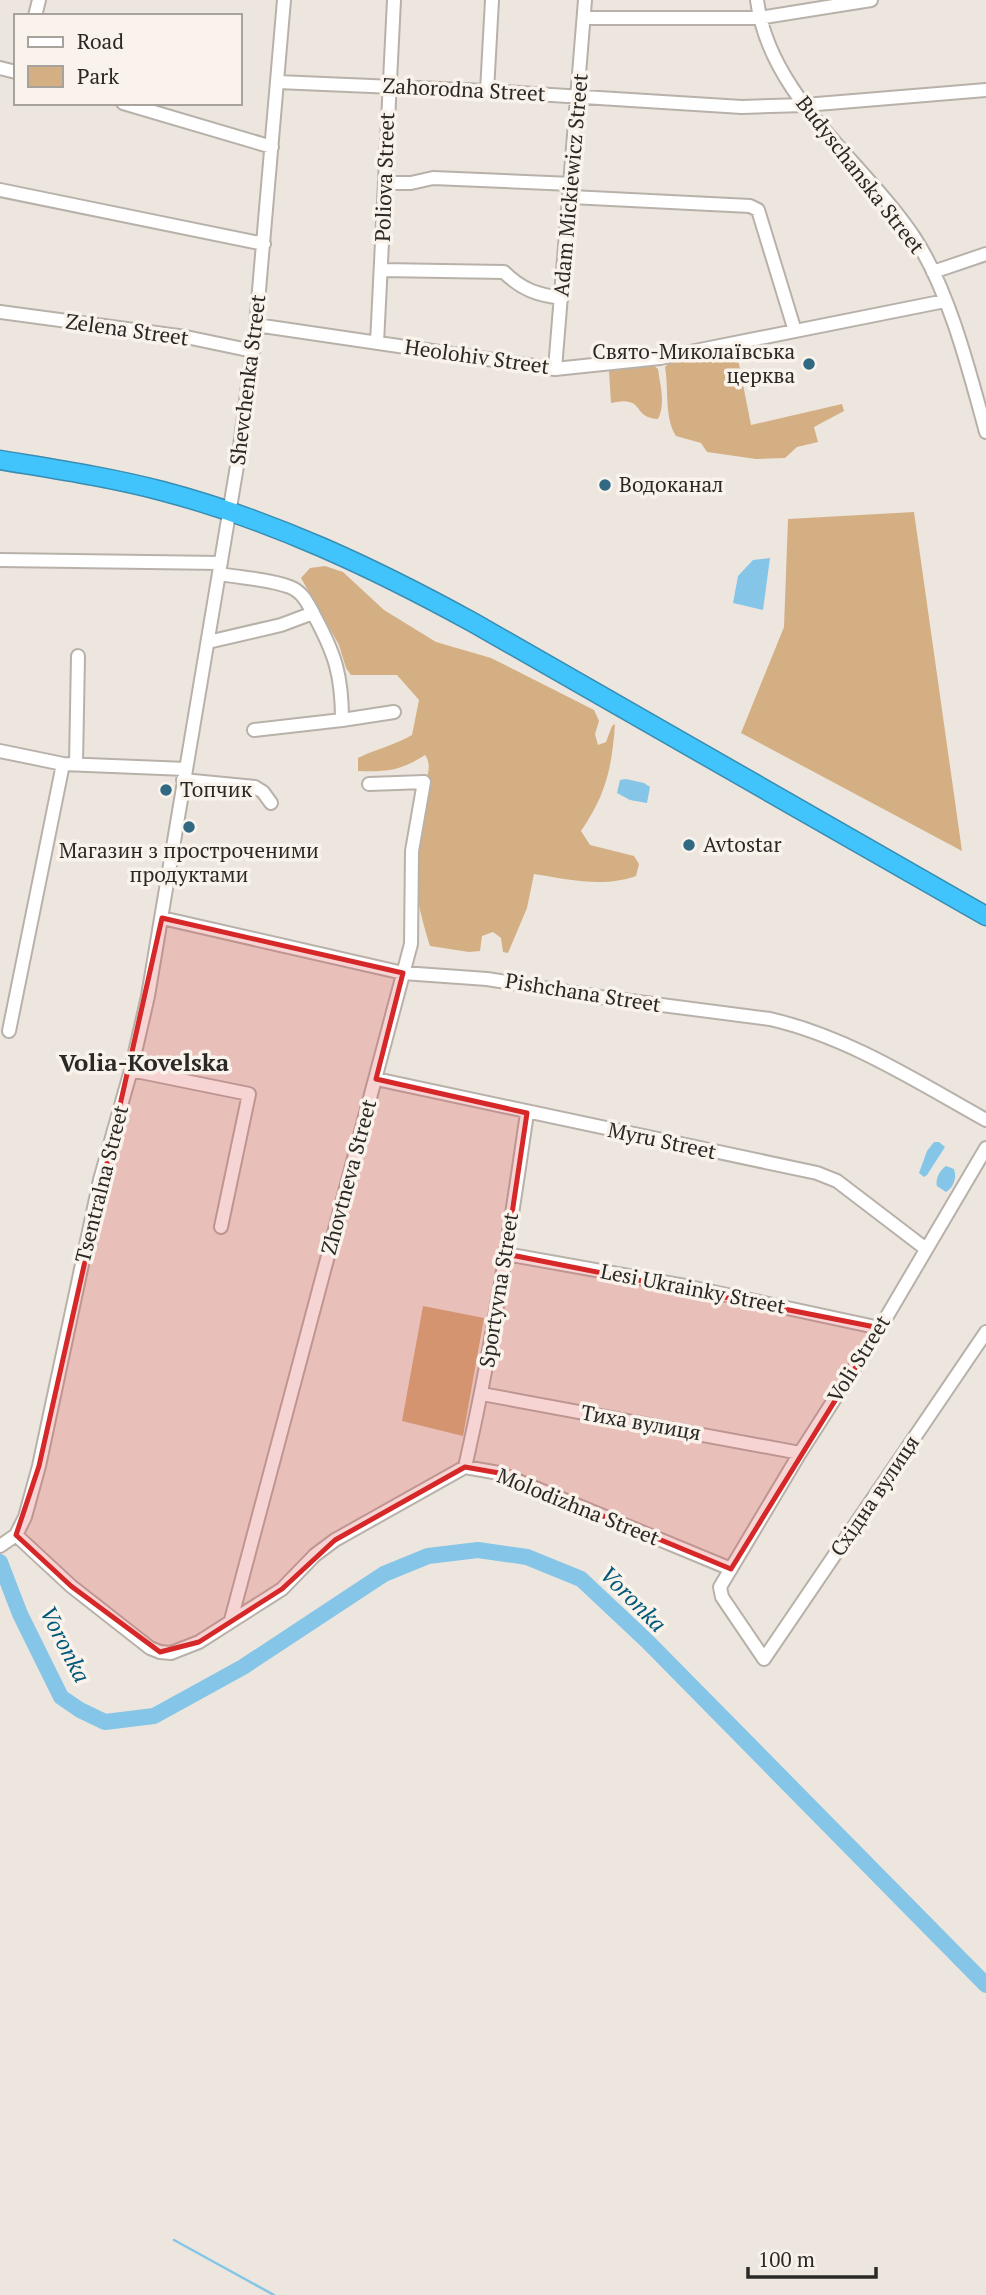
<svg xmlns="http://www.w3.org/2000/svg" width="986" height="2295" font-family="'PT Serif',serif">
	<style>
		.green { fill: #d4af83 }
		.water { fill: #85c5e7 }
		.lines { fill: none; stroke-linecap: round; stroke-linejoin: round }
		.stream { stroke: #85c5e7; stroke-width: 2.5 }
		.river { stroke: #85c5e7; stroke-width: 16 }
		.minor-casing { stroke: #b8b1aa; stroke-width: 16 }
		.highway-casing { stroke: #398db1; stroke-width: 21 }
		.minor { stroke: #fff; stroke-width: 12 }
		.highway { stroke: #41c3fc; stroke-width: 18 }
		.marked { fill: #d62828; fill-opacity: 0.2; stroke: #d62828; stroke-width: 5; stroke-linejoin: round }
		.poi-dot { fill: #316983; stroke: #faf3eb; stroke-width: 2.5 }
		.labels { text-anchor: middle; stroke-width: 7; stroke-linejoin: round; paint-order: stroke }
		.street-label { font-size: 21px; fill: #2b2926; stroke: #faf3eb }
		.poi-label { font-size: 21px; fill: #2b2926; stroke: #faf3eb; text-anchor: start }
		.water-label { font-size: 23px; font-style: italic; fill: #01597a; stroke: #faf3eb }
		.quarter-label { font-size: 24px; font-weight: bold; fill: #2b2926; stroke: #faf3eb }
	</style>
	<rect width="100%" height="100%" fill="#ede6de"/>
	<path class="green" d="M736,349L751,425L842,404L844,411L814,427L818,442L797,447L785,458L756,459L707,452L701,443L676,436C664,417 669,389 665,367L672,360Z
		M653,365L658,369C660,385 666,403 658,419C637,418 641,404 629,402C624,400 616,402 611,403L609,371Z
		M914,512L962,851L741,733L784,627L788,519Z
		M325,566L343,572L384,610L436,642L491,658L594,710L599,721L595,734L598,745L606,742L612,726L615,724C612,767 606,795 581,831L590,845L634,856L639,864L636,876C604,888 566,879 534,874L527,908L508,953L503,952L501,938L493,932L482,936L480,951L469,952L430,946C423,924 417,900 414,877C412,853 418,826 420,801C422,787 435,768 425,755C400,771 387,772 358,771V758C376,749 395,745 412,735L419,700L397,675H351L346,668L339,645L301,578L310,568Z
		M423,1306L484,1318L463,1436L402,1421Z"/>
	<path class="water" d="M770,558L763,610L733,603L738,576L753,560Z
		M626,779L644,783L650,787L647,803L630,800L617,793L620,780Z
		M934,1142H939L945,1147L927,1175L924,1177L919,1173L927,1151Z
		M946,1166L954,1169C957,1177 954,1187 946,1192L937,1186C935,1179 940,1170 946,1166Z"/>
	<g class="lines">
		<path class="stream" d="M174,2240L274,2295"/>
		<path class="river" d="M0,1562L20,1614L61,1697L80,1710L105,1722L154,1716L243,1667L384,1574L428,1556L478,1550L527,1557L581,1579L647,1641L986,1985"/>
		<defs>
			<path id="minor" d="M757,0C769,96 863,161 914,237C949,290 969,370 986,432
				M35,16L39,0
				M584,18H759L871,0
				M0,68L16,72
				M278,82L487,91L742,107L805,105L986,90
				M487,91L492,0
				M123,103L272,147
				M386,183H411L433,178L572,184
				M0,190L264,244
				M571,197L750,206L758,210L795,331
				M382,270L504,272C522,290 538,295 562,298
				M933,272L986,254
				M0,312L186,337L253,351
				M256,325L555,369L660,358L945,301
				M377,343L394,0
				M555,369L585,0
				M0,560L221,563
				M220,574C242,578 269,579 290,587C303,592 308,604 314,615C335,654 342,675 342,720L254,730
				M208,642L281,625L313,613
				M342,720L394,712
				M0,751L63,764L186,769
				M76,764L78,656
				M183,780L255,787L263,792L271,803
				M162,918L403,973L487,979L600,997L770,1019C848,1037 916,1081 986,1120
				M9,1031L63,764
				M131,1070L249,1094L221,1227
				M376,1079L817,1173L837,1181L926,1249
				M986,1148L880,1328L800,1453L720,1587L722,1597L764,1659L986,1332
				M506,1254L685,1286L880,1328
				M482,1394L800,1453
				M465,1467C492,1349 510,1231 527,1113
				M16,1535L71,1586L150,1648L160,1652L171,1653L199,1642L282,1589L315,1555L335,1540L465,1467L499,1473L731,1569
				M0,1546L16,1535L25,1517L39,1466L100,1180L131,1070L148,996L239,454L256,325L284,0
				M231,1620L411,944L412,851L424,782L369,784"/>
			<path id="highway" d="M0,460C54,469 109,477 162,491C272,520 374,568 474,623L986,916"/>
		</defs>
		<use href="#minor" class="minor-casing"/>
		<use href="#highway" class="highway-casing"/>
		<use href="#minor" class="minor"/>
		<use href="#highway" class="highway"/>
	</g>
	<path class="marked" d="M162,918L403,973L376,1079L527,1113L506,1254L880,1328L731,1569L499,1473L465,1467L335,1540L282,1589L199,1642L160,1652L71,1586L16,1535L39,1466Z"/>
	<g class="poi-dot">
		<circle cx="809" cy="364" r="7"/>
		<circle cx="605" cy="485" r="7"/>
		<circle cx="166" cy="790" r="7"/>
		<circle cx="189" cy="827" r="7"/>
		<circle cx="689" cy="845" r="7"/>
	</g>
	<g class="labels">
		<g class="street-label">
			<text transform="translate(464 90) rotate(3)" y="7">Zahorodna Street</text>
			<text transform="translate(860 175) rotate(52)" y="7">Budyschanska Street</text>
			<text transform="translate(385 177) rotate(-88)" y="7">Poliova Street</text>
			<text transform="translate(571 185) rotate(-85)" y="7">Adam Mickiewicz Street</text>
			<text transform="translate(127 330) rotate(8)" y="7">Zelena Street</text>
			<text transform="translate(477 357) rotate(8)" y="7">Heolohiv Street</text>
			<text transform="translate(248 380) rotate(-83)" y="7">Shevchenka Street</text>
			<text transform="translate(583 993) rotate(9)" y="7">Pishchana Street</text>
			<text transform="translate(662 1141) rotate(12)" y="7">Myru Street</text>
			<text transform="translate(349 1177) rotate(-75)" y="7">Zhovtneva Street</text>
			<text transform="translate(102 1184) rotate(-76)" y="7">Tsentralna Street</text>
			<text transform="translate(693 1289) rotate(11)" y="7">Lesi Ukrainky Street</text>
			<text transform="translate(499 1290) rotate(-81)" y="7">Sportyvna Street</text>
			<text transform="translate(859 1359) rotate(-58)" y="7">Voli Street</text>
			<text transform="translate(641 1423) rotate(10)" y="7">Тиха вулиця</text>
			<text transform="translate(875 1496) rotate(-56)" y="7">Східна вулиця</text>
			<text transform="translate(578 1507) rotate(22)" y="7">Molodizhna Street</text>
		</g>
		<g class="poi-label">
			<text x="795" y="359" text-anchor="end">Свято-Миколаївська<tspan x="795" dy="24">церква</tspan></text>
			<text x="619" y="492">Водоканал</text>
			<text x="180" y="797">Топчик</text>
			<text x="703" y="852">Avtostar</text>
			<text x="189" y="858" text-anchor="middle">Магазин з простроченими<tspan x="189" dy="24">продуктами</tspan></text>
		</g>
		<g class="water-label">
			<text transform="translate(633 1599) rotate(45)" y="8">Voronka</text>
			<text transform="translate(65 1644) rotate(63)" y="8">Voronka</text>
		</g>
		<g class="quarter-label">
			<text x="144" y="1071">Volia-Kovelska</text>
		</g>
	</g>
	<rect x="14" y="14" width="228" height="91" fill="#faf3eb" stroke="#a7a29c" stroke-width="2"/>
	<rect x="28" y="37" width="35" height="10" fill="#ffffff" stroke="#a7a29c" stroke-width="2"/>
	<text x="77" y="49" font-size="21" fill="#2b2926">Road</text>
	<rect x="28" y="66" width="35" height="21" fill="#d4af83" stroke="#a7a29c" stroke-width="2"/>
	<text x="77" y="84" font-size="21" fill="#2b2926">Park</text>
	<path d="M748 2267v10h128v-10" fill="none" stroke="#2b2926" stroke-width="3.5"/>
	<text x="758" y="2267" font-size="21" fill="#2b2926" stroke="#faf3eb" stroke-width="5" paint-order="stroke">100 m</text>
</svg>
